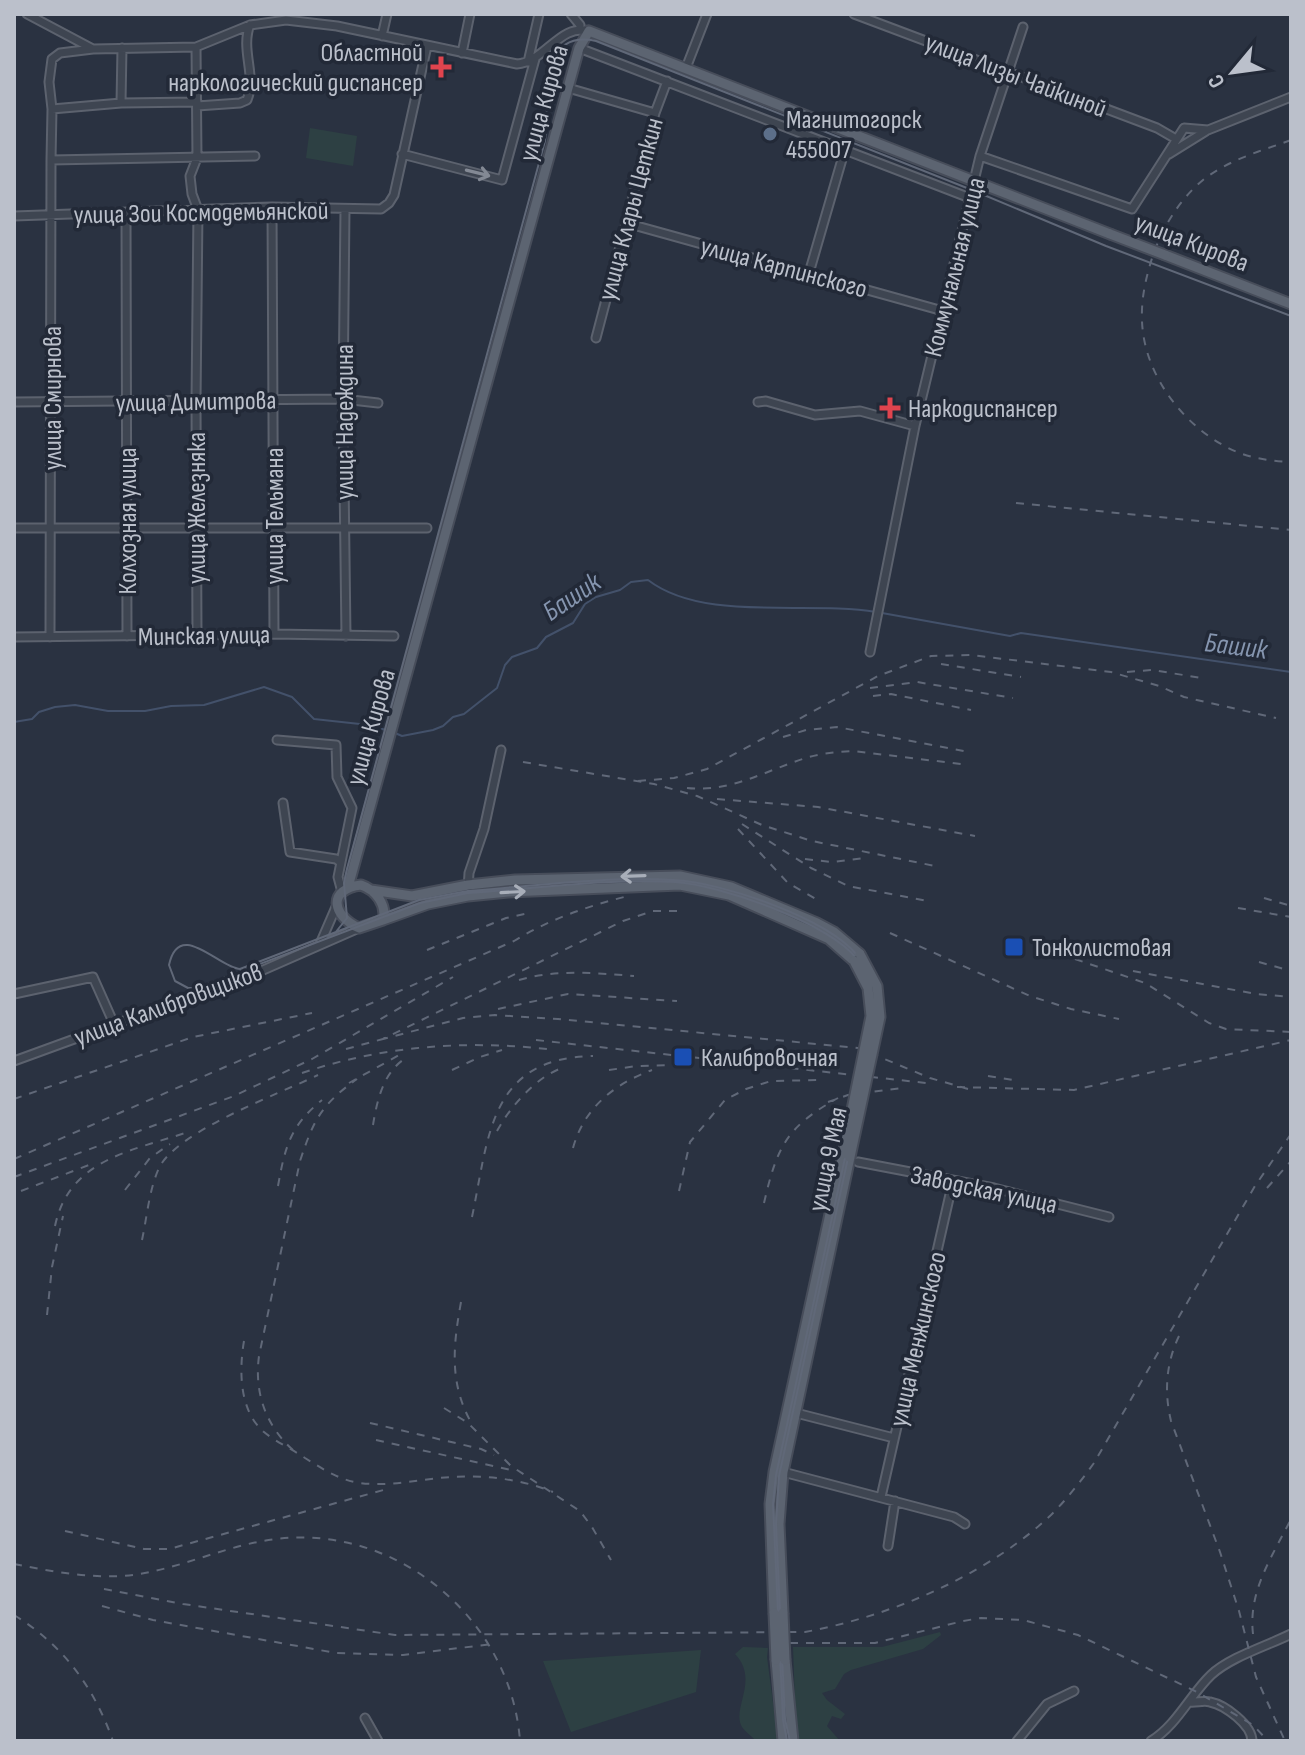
<svg xmlns="http://www.w3.org/2000/svg" width="1305" height="1755" font-family="'Sofia Sans Condensed',sans-serif">
	<style>
		.green { fill: #2d4043 }
		.lines { fill: none; stroke-linecap: round; stroke-linejoin: round }
		.stream { stroke: #43516a; stroke-width: 2 }
		.minor-casing { stroke: #5c626e; stroke-width: 11 }
		.major-casing { stroke: #474d5a; stroke-width: 13 }
		.minor { stroke: #3e4551; stroke-width: 7 }
		.major { stroke: #5c6471; stroke-width: 9 }
		.tram { stroke: #606878; stroke-width: 2 }
		.rail { stroke: #606878; stroke-width: 2; stroke-dasharray: 8 8; stroke-linecap: butt }
		.major-bridge-casing { stroke: #474d5a; stroke-width: 13; stroke-linecap: butt }
		.major-bridge { stroke: #5c6471; stroke-width: 9 }
		.oneway { stroke: #838994 }
		.oneway2 { stroke: #a8aeb9 }
		.health-dot { fill: #e0444e; stroke: #222937; stroke-width: 3 }
		.service-dot { fill: #5c6f8a; stroke: #222937; stroke-width: 3 }
		.transit-dot { fill: #1a4fb4; stroke: #222937; stroke-width: 3 }
		.labels { text-anchor: middle; stroke-width: 7; stroke-linejoin: round; paint-order: stroke }
		.poi-label { font-size: 26px; fill: #bbc0cb; stroke: #222937; text-anchor: start }
		.street-label { font-size: 26px; fill: #bbc0cb; stroke: #222937 }
		.water-label { font-size: 28px; font-style: italic; fill: #8595af; stroke: #222937 }
	</style>
	<rect width="100%" height="100%" fill="#2a3241"/>
	<path class="green" d="M310,128L357,136L353,166L306,158Z
		M940,1632L941,1635L923,1649L851,1670L844,1674L835,1689L822,1693L827,1700L845,1714L841,1719L832,1716L827,1726L840,1741H799L795,1703L793,1647H882Z
		M743,1647L768,1648L767,1657L778,1741H756C752,1736 745,1732 742,1727C731,1709 760,1680 735,1654Z
		M701,1650L696,1692L571,1732L543,1661Z"/>
	<g class="lines">
		<path class="stream" d="M882,613L1010,636L1021,633L1291,672
			M14,722L32,719L39,712L55,707L75,705L108,711H145L171,706L204,705L264,687L292,697L314,719L369,725L389,731
			M395,733L402,736L433,730L443,726L453,717L464,714L497,688L505,665L512,657L537,648L546,637L573,623L585,604L596,597L620,590L631,582L648,580C704,623 809,600 876,612"/>
		<defs>
			<path id="minor" d="M27,14L93,49L196,47L250,25L286,20L337,26L517,64C545,62 560,23 589,31
				M571,14L580,25V29
				M854,14L1157,128L1176,139
				M382,36L387,14
				M196,47L197,158L190,176L192,194L198,210L196,402L197,636
				M579,48L970,198
				M462,53L470,14
				M528,62L539,14
				M686,68L707,14
				M568,88L655,113
				M197,102L121,103L52,109L51,160L255,156
				M121,103L122,48
				M197,106L240,103L247,100C257,76 240,49 250,25
				M52,109L49,82L52,59L60,53L93,49
				M402,154L502,180L535,59
				M1169,154L1206,131
				M980,156L1132,209L1184,128L1208,130L1291,97
				M272,207L274,634
				M345,209L343,399L346,636
				M126,213L127,636
				M14,216L272,207L381,209L389,203L394,195L427,46
				M626,223L943,311
				M809,273L845,149
				M596,338L655,113L667,81
				M14,402L343,399L378,403
				M758,402L766,401L815,415L860,411L915,426
				M14,528H427
				M14,637L274,634L394,636
				M50,637L51,160
				M870,652L915,426L980,156L1023,27
				M277,740L336,745L337,777L352,808L338,877L342,892
				M283,803L290,852L336,859L340,862
				M468,890L469,873L484,829L501,750
				M320,944L336,907
				M14,994L93,977L114,1024
				M14,1061L261,971L359,928
				M858,1162L994,1188L1109,1217
				M792,1412L894,1438
				M783,1472L954,1517L965,1524
				M881,1497L953,1181
				M888,1546L895,1501
				M1189,1702C1196,1703 1204,1700 1210,1702C1225,1705 1252,1725 1252,1741
				M365,1718L378,1741
				M1017,1741L1047,1704L1074,1691
				M1151,1741C1177,1725 1190,1695 1211,1675C1230,1657 1267,1646 1291,1634"/>
			<path id="major" d="M1165,255L1291,304
				M361,885C376,890 387,905 383,920L359,928C332,916 327,889 361,885Z
				M348,887L568,88L579,48L589,31L1110,234
				M371,890L412,896L468,885L515,880L680,876L731,887L817,923L834,932L860,954
				M383,920L428,904L468,896L508,892L680,885L729,895L829,939L854,961
				M774,1613L770,1504L774,1472L843,1154
				M783,1613L779,1524L783,1472L850,1157
				M776,1660L783,1741
				M785,1660L793,1741"/>
		</defs>
		<use href="#minor" class="minor-casing"/>
		<use href="#major" class="major-casing"/>
		<use href="#minor" class="minor"/>
		<use href="#major" class="major"/>
		<path class="tram" d="M335,933L347,918L344,883L347,869L545,141C550,107 535,28 596,41L972,190L1106,246L1291,316
			M787,1741L783,1720L773,1504L776,1475L795,1388L873,1029C876,1003 873,980 857,959C829,923 721,885 675,882C607,878 536,889 468,893L420,903L197,988H188L175,981L169,965C179,918 219,968 240,969L419,900L468,891C533,886 609,876 674,880C721,882 827,918 857,955C875,976 879,1002 876,1029L779,1476L776,1524L785,1719L790,1741"/>
		<path class="rail" d="M1291,140C1261,151 1228,160 1203,180C1179,200 1163,227 1153,255C1146,277 1141,298 1142,321C1144,377 1187,431 1237,452C1254,459 1273,461 1291,462
			M1016,503L1291,530
			M941,664L1021,677
			M1127,672L1152,670L1202,678
			M870,688L917,682L1013,698
			M873,696L891,694L971,710
			M783,737L806,730L837,727L964,751
			M523,762L654,784L697,796L762,825L812,841L935,866
			M638,781L674,778L707,769L878,676L931,656L971,655L1111,672L1159,686L1184,697L1276,718
			M687,788C732,793 768,769 809,757C823,753 838,752 853,751L961,764
			M717,799L818,807L975,836
			M742,824L811,868L848,886L928,901
			M738,829L788,883L821,902
			M805,859L832,862L864,858
			M1264,898L1291,906
			M1238,908L1291,917
			M677,911H653L623,921L383,1039L463,1018L495,1015L558,1019L858,1048L930,1078L968,1089
			M890,933L1030,996L1071,1009L1119,1019
			M427,950L506,918L529,913
			M1075,959L1145,983L1209,1023L1226,1029L1291,1032
			M1259,962L1291,971
			M1133,971L1256,994L1291,997
			M519,980C557,969 595,973 634,976
			M498,1009L568,994L677,1001
			M536,1040L926,1083
			M346,1049L383,1039
			M452,1070L480,1057L502,1050
			M609,1070L637,1066L677,1065
			M302,1073C382,1046 463,1040 547,1049
			M988,1076L1019,1081
			M349,1083L401,1054
			M957,1087L1074,1090L1291,1040
			M14,1099L193,1037L312,1013
			M828,1102L848,1095L902,1088
			M373,1125C377,1101 383,1072 406,1058
			M497,1131C510,1107 536,1077 562,1068
			M573,1148C584,1108 614,1084 652,1070
			M14,1159L514,941C550,919 588,906 628,896
			M14,1177L234,1096L312,1059L453,977
			M278,1186C285,1147 290,1126 322,1100
			M1267,1188L1291,1161
			M125,1190L150,1158L170,1144
			M21,1191L89,1165
			M679,1191L690,1142L725,1100L746,1089L771,1081L820,1080
			M764,1203C777,1147 786,1127 838,1098
			M472,1217C489,1136 489,1058 593,1056
			M55,1226C69,1159 132,1151 188,1132
			M142,1240C147,1217 149,1190 159,1168C177,1131 279,1094 318,1075
			M461,1302C453,1346 449,1384 472,1424
			M47,1315L52,1267L63,1216
			M1179,1336C1166,1363 1164,1392 1171,1421L1220,1552L1239,1611L1256,1677L1285,1741
			M244,1341C239,1370 239,1411 264,1432C276,1442 292,1449 305,1458C323,1469 339,1480 360,1483C391,1487 421,1479 451,1477C486,1475 521,1479 553,1492
			M444,1408L468,1423L511,1466L580,1511L592,1527L611,1560
			M370,1423L481,1449L494,1455
			M376,1440L511,1470
			M293,1450C266,1426 254,1393 259,1356L300,1161C314,1119 321,1105 357,1079
			M65,1531L144,1549H169L387,1489
			M14,1564C50,1571 86,1578 123,1576C175,1572 224,1545 276,1539C398,1524 511,1620 520,1741
			M104,1589L183,1604L395,1635L805,1632C891,1616 986,1576 1051,1515C1067,1499 1081,1481 1094,1463L1255,1186L1291,1134
			M102,1606L153,1620L336,1653L403,1655L492,1644
			M14,1615C63,1645 94,1687 113,1741
			M1253,1634C1248,1591 1272,1557 1291,1519
			M790,1643H875L963,1621L981,1618L1023,1620L1078,1635L1197,1692L1253,1725L1268,1741"/>
		<defs>
			<path id="major-bridge" d="M1110,234L1165,255
				M843,1154L871,1016L868,988L854,961
				M850,1157L880,1017L877,986L860,954
				M774,1613L776,1660
				M783,1613L785,1660"/>
		</defs>
		<use href="#major-bridge" class="major-bridge-casing"/>
		<use href="#major-bridge" class="major-bridge"/>
	</g>
	<defs><path id="oneway-shaft" d="M-6 0H5M1.5-3L5.5 0L1.5 3" fill="none" stroke-width="1.6" stroke-linecap="round" stroke-linejoin="round" transform="scale(2)"/></defs>
	<use class="oneway" href="#oneway-shaft" transform="translate(478 173) rotate(14)"/>
	<g class="oneway2">
		<use href="#oneway-shaft" transform="translate(633 876) rotate(178)"/>
		<use href="#oneway-shaft" transform="translate(513 892) rotate(-3)"/>
	</g>
	<g class="health-dot">
		<path d="M437 55h8v8h8v8h-8v8h-8v-8h-8v-8h8z"/>
		<path d="M886 396h8v8h8v8h-8v8h-8v-8h-8v-8h8z"/>
	</g>
	<circle class="service-dot" cx="770" cy="134" r="8"/>
	<g class="transit-dot">
		<rect x="1004" y="937" width="20" height="20" rx="4"/>
		<rect x="673" y="1047" width="20" height="20" rx="4"/>
	</g>
	<g class="labels">
		<g class="poi-label">
			<text x="423" y="61" text-anchor="end">Областной<tspan x="423" dy="30">наркологический диспансер</tspan></text>
			<text x="786" y="128">Магнитогорск<tspan x="786" dy="30">455007</tspan></text>
			<text x="908" y="417">Наркодиспансер</text>
			<text x="1032" y="956">Тонколистовая</text>
			<text x="701" y="1066">Калибровочная</text>
		</g>
		<g class="street-label">
			<text transform="translate(1016 75) rotate(21)" y="9">улица Лизы Чайкиной</text>
			<text transform="translate(543 103) rotate(-74)" y="9">улица Кирова</text>
			<text transform="translate(630 209) rotate(-75)" y="9">улица Клары Цеткин</text>
			<text transform="translate(201 212) rotate(-1)" y="9">улица Зои Космодемьянской</text>
			<text transform="translate(1192 242) rotate(21)" y="9">улица Кирова</text>
			<text transform="translate(784 267) rotate(15)" y="9">улица Карпинского</text>
			<text transform="translate(954 267) rotate(-76)" y="9">Коммунальная улица</text>
			<text transform="translate(52 398) rotate(-90)" y="9">улица Смирнова</text>
			<text transform="translate(196 401) rotate(-1)" y="9">улица Димитрова</text>
			<text transform="translate(344 422) rotate(-90)" y="9">улица Надеждина</text>
			<text transform="translate(196 508) rotate(-90)" y="9">улица Железняка</text>
			<text transform="translate(274 516) rotate(-90)" y="9">улица Тельмана</text>
			<text transform="translate(127 521) rotate(-90)" y="9">Колхозная улица</text>
			<text transform="translate(204 635) rotate(-1)" y="9">Минская улица</text>
			<text transform="translate(370 727) rotate(-74)" y="9">улица Кирова</text>
			<text transform="translate(168 1004) rotate(-20)" y="9">улица Калибровщиков</text>
			<text transform="translate(827 1159) rotate(-78)" y="9">улица 9 Мая</text>
			<text transform="translate(984 1189) rotate(12)" y="9">Заводская улица</text>
			<text transform="translate(917 1339) rotate(-77)" y="9">улица Менжинского</text>
		</g>
		<g class="water-label">
			<text transform="translate(571 596) rotate(-34)" y="10">Башик</text>
			<text transform="translate(1236 645) rotate(7)" y="10">Башик</text>
		</g>
	</g>
	<rect width="1305" height="1755" fill="none" stroke="#bbc0cb" stroke-width="32"/>
	<g transform="translate(1233 72) rotate(241)" stroke="#222937" stroke-width="6" paint-order="stroke">
	<path d="M0-6L14 30L0 20L-14 30Z" fill="#bbc0cb"/>
	<text y="-12" font-size="22" font-weight="bold" text-anchor="middle" fill="#bbc0cb">С</text>
	</g>
</svg>
